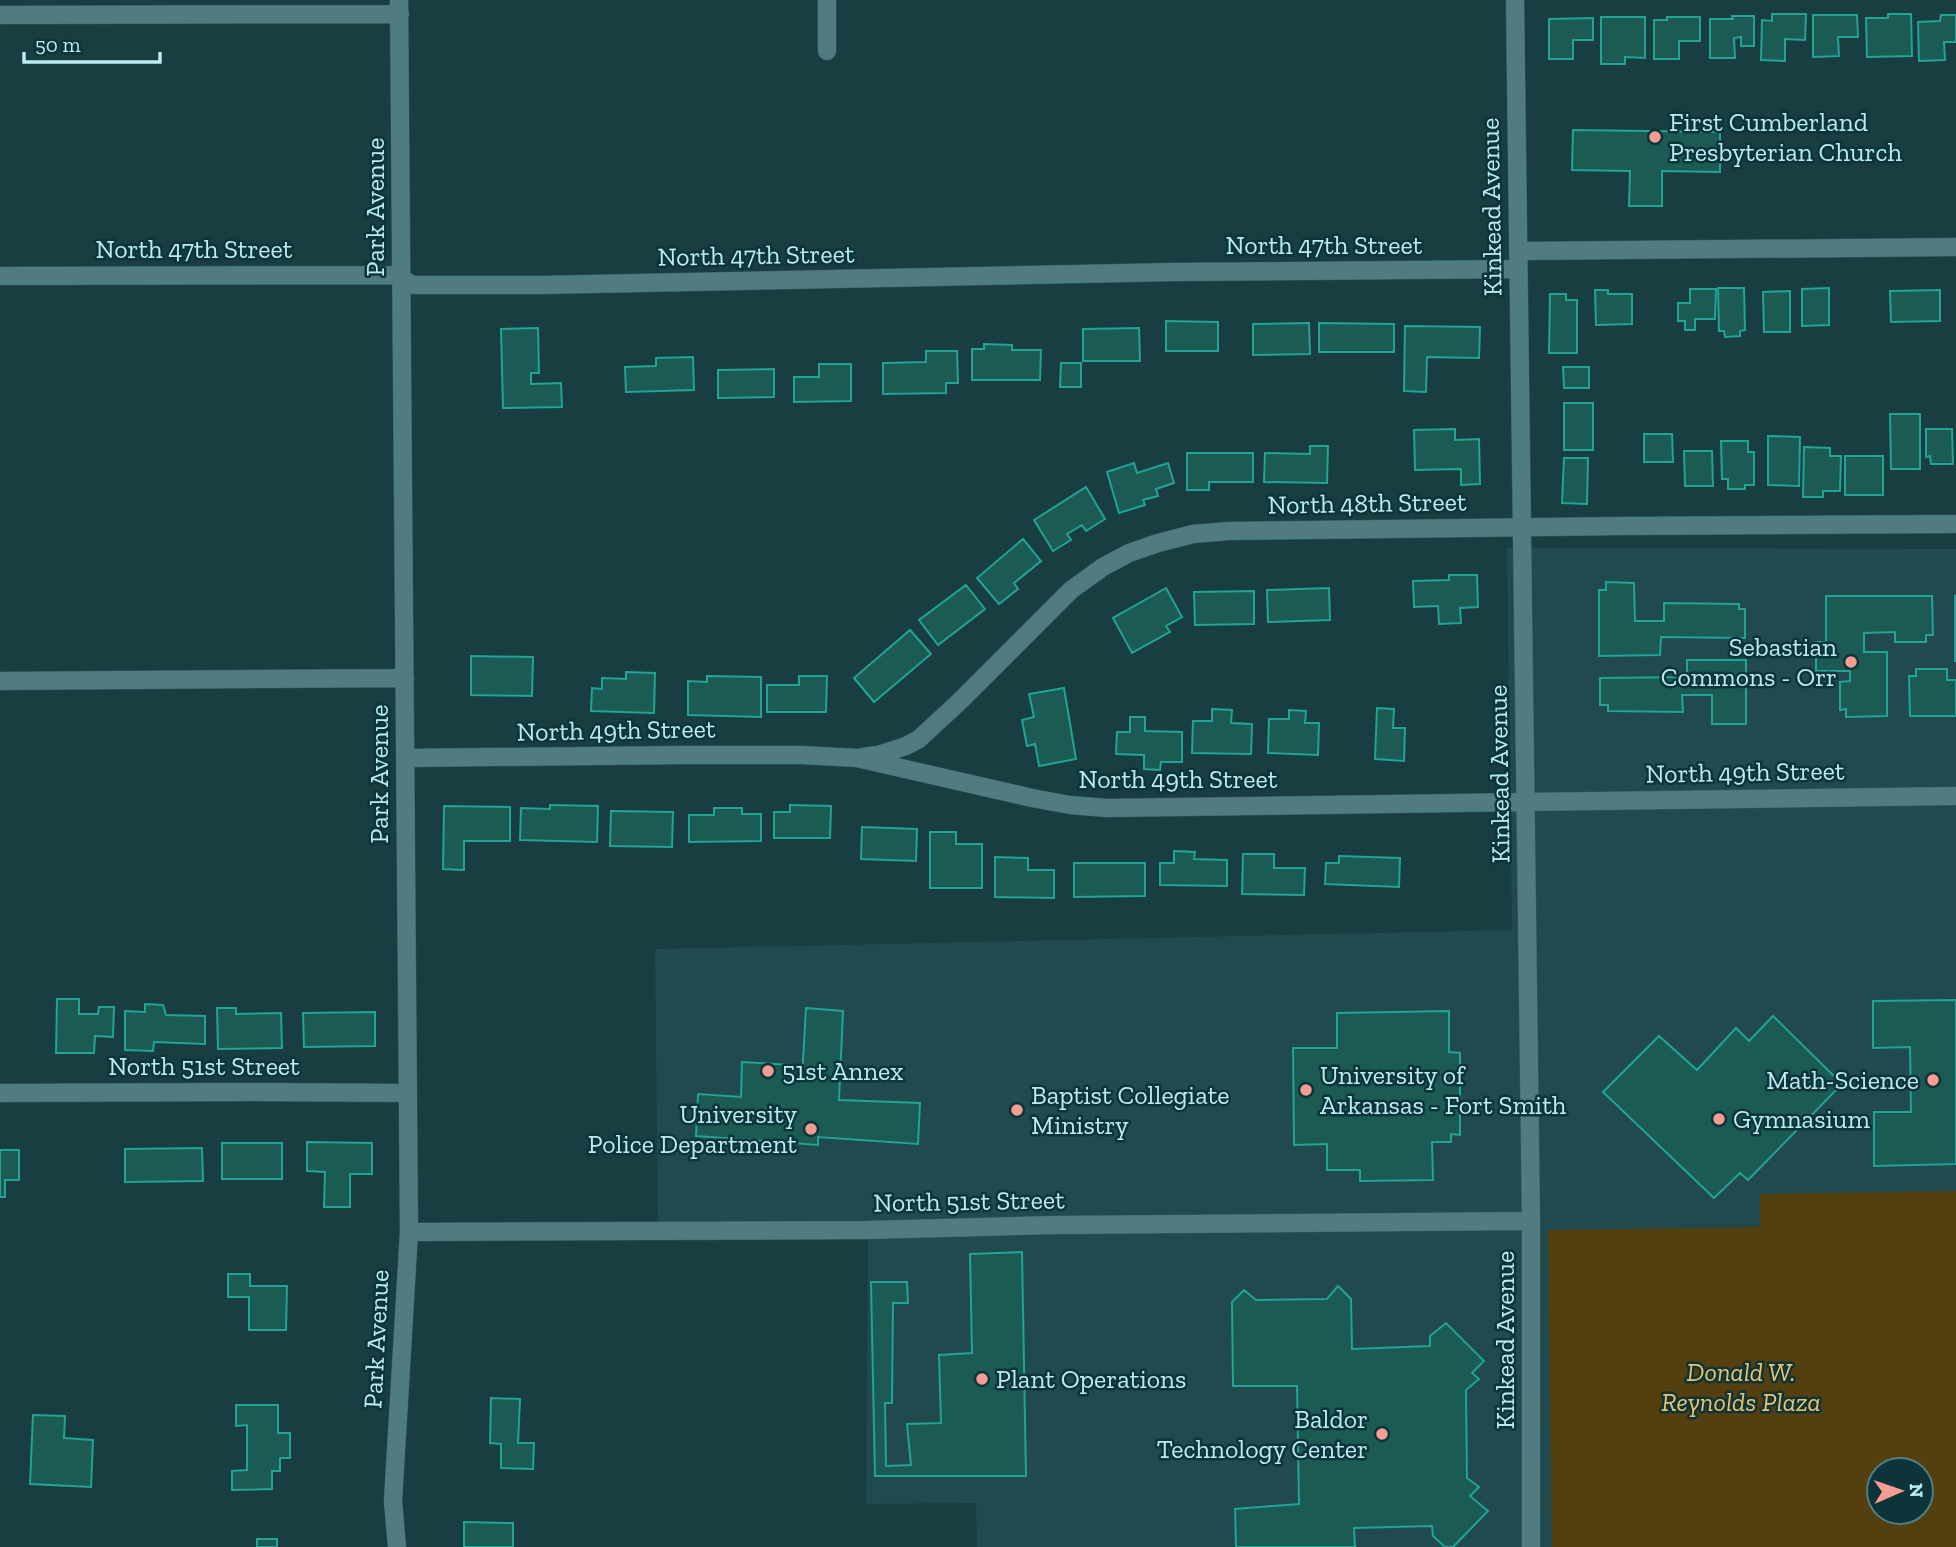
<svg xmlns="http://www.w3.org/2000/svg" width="1956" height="1547" font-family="'Zilla Slab',serif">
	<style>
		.built { fill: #204a4e; fill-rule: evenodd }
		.green { fill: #543f0e; fill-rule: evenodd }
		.building { fill: #1b5b54; stroke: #21a396; stroke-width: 2 }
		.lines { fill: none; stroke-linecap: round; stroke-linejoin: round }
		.minor-casing { stroke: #365d62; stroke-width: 19 }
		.minor { stroke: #507b80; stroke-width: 18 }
		.poi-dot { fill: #f59c95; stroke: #0d3438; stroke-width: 2.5 }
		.labels { text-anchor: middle; stroke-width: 5; stroke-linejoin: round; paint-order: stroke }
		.poi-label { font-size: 26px; fill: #b8ecf2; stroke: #0d3438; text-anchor: start }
		.street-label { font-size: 26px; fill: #b8ecf2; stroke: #0d3438 }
		.park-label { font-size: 26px; font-style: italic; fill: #edc269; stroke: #0d3438 }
	</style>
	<rect width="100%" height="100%" fill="#193e42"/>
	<path class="built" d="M1507,548L1956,549V1547H977L976,1503L866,1504L868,1230L658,1231L655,949L1512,930ZM1879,1470H1921V1512H1879Z"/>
	<path class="green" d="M1956,1191V1547H1552L1548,1230L1760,1227V1194ZM1879,1470H1921V1512H1879Z"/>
	<path class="building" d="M1772,14H1806L1805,40L1785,39V61L1761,60L1762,20L1772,21Z
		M1888,14H1911L1912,56L1867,57L1866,18H1888Z
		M1813,15H1857L1858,37H1838L1839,56L1813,57Z
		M1941,15H1956V42H1944L1945,60L1919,61L1918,22L1940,21Z
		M1732,16H1754V46H1741V37L1734,38L1735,58H1710V19H1733Z
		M1601,17H1645V58L1625,57V64H1601Z
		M1667,17H1700V41H1679V59H1654V20H1667Z
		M1593,18V40H1573V59H1549V19Z
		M1573,130L1720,132V172L1662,171V206H1629L1630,171L1572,170Z
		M1718,288H1744L1745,330L1740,331V336L1725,337L1724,331H1719Z
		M1829,288V325L1802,326V289Z
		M1690,289H1716L1715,319H1695V330H1685V321H1678V303H1690Z
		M1595,290H1608V294H1632V324L1596,325Z
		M1940,290V321L1891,322L1890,291Z
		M1790,291V332H1764L1763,292Z
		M1550,294H1566V300H1577V353H1549Z
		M1166,321L1218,322V351H1166Z
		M1309,323L1310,354L1253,355V324Z
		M1319,323L1394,324V352H1319Z
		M1405,326L1480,327L1479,358L1427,357L1426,392L1404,391Z
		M538,328L539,373H531V384L561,383L562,407L503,408L501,329Z
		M1139,328L1140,361H1083V329Z
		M984,344L1012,345V350H1041L1040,380H972V349H984Z
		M926,351H957L958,383H946V393L883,394V363L926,362Z
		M693,357L694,390L626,392L625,367L656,366V358Z
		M1061,363H1081V387H1060Z
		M819,364H851V401L794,402V377H819Z
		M1563,367H1589V388H1564Z
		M774,369V397L718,398V370Z
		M1564,403H1593V450H1564Z
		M1890,414H1920V469H1891Z
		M1455,429V440L1479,439L1480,484L1461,485V469L1415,470L1414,430Z
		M1926,429H1952L1953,464H1931L1930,456L1926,457Z
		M1644,434H1672L1673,462H1644Z
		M1768,436L1800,437L1799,486L1768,485Z
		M1721,441H1748V452H1754V485H1745V489H1728V479H1722Z
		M1310,446H1328L1327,483L1264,482L1265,453L1310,454Z
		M1804,447L1830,448V456H1841L1840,491H1823V497H1803Z
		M1684,451H1712L1713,486H1685Z
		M1187,453H1253V482H1209V490H1187Z
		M1845,456H1883V495H1845Z
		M1564,458H1588L1587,504L1562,503Z
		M1134,463L1137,473L1168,463L1174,483L1156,489L1158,496L1143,500L1145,505L1119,513L1107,472Z
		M1086,487L1105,519L1086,531L1082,525L1067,534L1071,540L1053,551L1034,520Z
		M1023,539L1041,561L1014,583L1018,589L999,604L977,578Z
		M1449,575H1477L1478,607L1460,608L1461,623L1439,624L1438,606L1414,607L1413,581L1449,580Z
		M1606,582L1634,583L1635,621H1664V603L1739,604V609H1745V638L1661,637L1660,655L1599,656V590H1606Z
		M966,585L985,609L938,645L919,620Z
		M1166,588L1182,617L1166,626L1170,632L1132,653L1113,618Z
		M1329,588L1330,620L1268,622L1267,590Z
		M1254,591V624L1195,625L1194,592Z
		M1955,595L1956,661H1955Z
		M1826,596H1932L1933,635H1926V642H1895V632L1864,633V652H1887V716L1846,717V709L1840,710V682L1850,681V671H1816V642H1826Z
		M910,630L931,654L874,702L854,678Z
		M471,656L533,657L532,696L471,695Z
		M1687,660H1746V724H1712V695H1682L1683,712L1608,711V705H1600V678L1687,677Z
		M1916,669H1947V680H1956V716H1910L1909,676H1916Z
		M626,672L655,673L654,713L591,711L592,688L602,689V678L626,679Z
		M707,676L761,677V717L688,715V681L707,682Z
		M799,676H827L826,712H767V685H799Z
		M1064,688L1076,759L1039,766L1035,744L1027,746L1022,720L1034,717L1029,694Z
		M1377,708L1394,709L1393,728H1405L1404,761L1375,759Z
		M1212,709L1232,710L1231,723L1252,724L1251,754L1192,753L1193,721H1212Z
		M1289,710L1306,711L1305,723H1319L1318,755L1268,753L1269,719H1289Z
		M1130,717H1145V731L1182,732V762H1161L1160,770L1144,769V755L1116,754L1117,732H1130Z
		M550,805L598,806L597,842L520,840L521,808L550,809Z
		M790,805L831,806L830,838H774V812H790Z
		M444,806L510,807V841H464V870L443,869Z
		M714,808H742V814H761V841L689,842V815H714Z
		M611,811L673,812L672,847L610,846Z
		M862,827L917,829L916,861L861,859Z
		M930,832H956V844H982V888H930Z
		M1174,851L1195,852L1194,859L1227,860V886L1160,885V863H1174Z
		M1243,854H1274V868H1305L1304,895L1242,894Z
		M1339,856L1400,858L1399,887L1325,884L1326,863H1339Z
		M995,857L1028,858V870H1054V898L995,897Z
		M1074,863H1145V896L1074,897Z
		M57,999H79V1014H98L99,1007H114L113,1037L95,1036L94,1053H56Z
		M1956,1000V1164L1874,1166V1112H1911L1910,1047L1873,1048V1001Z
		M145,1004L163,1005L166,1015L205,1016V1044L154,1042L153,1051L125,1050V1011L145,1012Z
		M217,1008H236V1014L281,1013L282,1048L218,1049Z
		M806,1008L843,1011L839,1100L920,1103L918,1144L818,1137V1145L696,1136L698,1094L741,1097L742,1062L793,1065V1078H802Z
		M1449,1011V1052L1460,1053V1135L1451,1134V1142H1432L1433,1180L1360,1181V1170H1327V1144L1294,1145L1293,1048H1337V1013Z
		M375,1012V1046L304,1047L303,1013Z
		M1773,1016L1842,1084L1748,1180L1740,1173L1714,1198L1603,1092L1659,1036L1697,1070L1736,1028L1749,1041Z
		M307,1142L372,1143V1174H350V1207H324L325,1172L307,1171Z
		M222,1143H282V1179H222Z
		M202,1148L203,1181L125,1182V1149Z
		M0,1150H19V1180H5V1197H0Z
		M1022,1252L1026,1476H875L871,1282H907L908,1303H893L892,1403H885L886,1466L911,1465L907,1424L941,1423L939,1355L972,1353L970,1254Z
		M228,1274H250V1286H287L286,1330H249V1297H228Z
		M1338,1286L1351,1299L1352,1349L1430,1346V1336L1446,1323L1484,1361L1472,1373L1479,1379L1466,1390L1467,1478L1479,1487L1470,1496L1488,1511L1453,1547H1445L1433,1536L1432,1526L1354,1528L1355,1547H1236L1235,1509L1299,1504L1297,1386H1233L1232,1302L1244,1290L1256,1300L1327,1299Z
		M491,1398L520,1399L518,1443H534L533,1469L501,1468V1444L490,1443Z
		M236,1405H278V1433H290V1458H280V1471H272V1489L232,1490V1471L247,1470V1425L236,1426Z
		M33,1415L65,1416L64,1438L93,1440L91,1487L30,1484Z
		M464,1522L513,1523V1547H464Z
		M257,1539H277V1547H257Z"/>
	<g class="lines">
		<defs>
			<path id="minor" d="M827,0V51
				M1515,0L1531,1221V1547
				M0,15L400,14
				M1518,251L1956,247
				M0,276L400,275L402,279L413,285H541L1174,272L1518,269
				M0,681L405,678
				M863,757L878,755L906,746L919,739L959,702L1071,590L1103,567L1129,553L1158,543L1193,534L1229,531L1621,526L1956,524
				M405,758L682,755H801L857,758L1032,798L1070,805L1107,808L1956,796
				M0,1093L250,1092L408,1093
				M409,1232L868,1230L1056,1225L1531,1221
				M397,1547L393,1501L409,1232L399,0"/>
		</defs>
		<use href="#minor" class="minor-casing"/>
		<use href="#minor" class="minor"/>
	</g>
	<g class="poi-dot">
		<circle cx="1655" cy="137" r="7"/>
		<circle cx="1851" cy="662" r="7"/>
		<circle cx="768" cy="1071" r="7"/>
		<circle cx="1933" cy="1080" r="7"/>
		<circle cx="1306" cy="1090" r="7"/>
		<circle cx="1017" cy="1110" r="7"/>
		<circle cx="1719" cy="1119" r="7"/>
		<circle cx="811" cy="1129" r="7"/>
		<circle cx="982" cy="1379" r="7"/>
		<circle cx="1382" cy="1434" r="7"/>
	</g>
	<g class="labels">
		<g class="poi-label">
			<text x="1669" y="131">First Cumberland<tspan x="1669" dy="30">Presbyterian Church</tspan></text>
			<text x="1837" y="656" text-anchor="end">Sebastian<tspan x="1837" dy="30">Commons - Orr</tspan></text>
			<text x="782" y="1080">51st Annex</text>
			<text x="1320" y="1084">University of<tspan x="1320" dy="30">Arkansas - Fort Smith</tspan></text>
			<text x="1919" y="1089" text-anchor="end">Math-Science</text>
			<text x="1031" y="1104">Baptist Collegiate<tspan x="1031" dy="30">Ministry</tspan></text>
			<text x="797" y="1123" text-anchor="end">University<tspan x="797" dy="30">Police Department</tspan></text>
			<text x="1733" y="1128">Gymnasium</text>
			<text x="996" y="1388">Plant Operations</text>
			<text x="1368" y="1428" text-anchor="end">Baldor<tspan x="1368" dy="30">Technology Center</tspan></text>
		</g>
		<g class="street-label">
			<text transform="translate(375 207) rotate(-90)" y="9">Park Avenue</text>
			<text transform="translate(1491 207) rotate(-91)" y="9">Kinkead Avenue</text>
			<text x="1324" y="254">North 47th Street</text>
			<text x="194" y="258">North 47th Street</text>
			<text transform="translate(756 255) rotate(-1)" y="9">North 47th Street</text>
			<text transform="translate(1367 503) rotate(-1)" y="9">North 48th Street</text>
			<text transform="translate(616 730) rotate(-1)" y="9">North 49th Street</text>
			<text transform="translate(1745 772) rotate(-1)" y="9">North 49th Street</text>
			<text transform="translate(379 774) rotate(-90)" y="9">Park Avenue</text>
			<text transform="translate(1499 774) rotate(-91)" y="9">Kinkead Avenue</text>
			<text x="1178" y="788">North 49th Street</text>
			<text x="204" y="1075">North 51st Street</text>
			<text transform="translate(969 1201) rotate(-1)" y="9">North 51st Street</text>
			<text transform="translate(376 1339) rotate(-87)" y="9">Park Avenue</text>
			<text transform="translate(1505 1340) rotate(-90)" y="9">Kinkead Avenue</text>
		</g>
		<g class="park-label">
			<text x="1741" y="1381">Donald W.<tspan x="1741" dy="30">Reynolds Plaza</tspan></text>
		</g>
	</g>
	<g transform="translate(1900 1491) rotate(88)"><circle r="33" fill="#0d3438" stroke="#517e82" stroke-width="2"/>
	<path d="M0-5L12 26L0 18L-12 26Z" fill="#f59c95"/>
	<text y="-10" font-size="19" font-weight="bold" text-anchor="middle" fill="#b8ecf2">N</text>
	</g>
	<path d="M24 52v10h136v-10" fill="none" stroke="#b8ecf2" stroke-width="3.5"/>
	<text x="35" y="52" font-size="21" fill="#b8ecf2" stroke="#0d3438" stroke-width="5" paint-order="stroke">50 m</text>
</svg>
